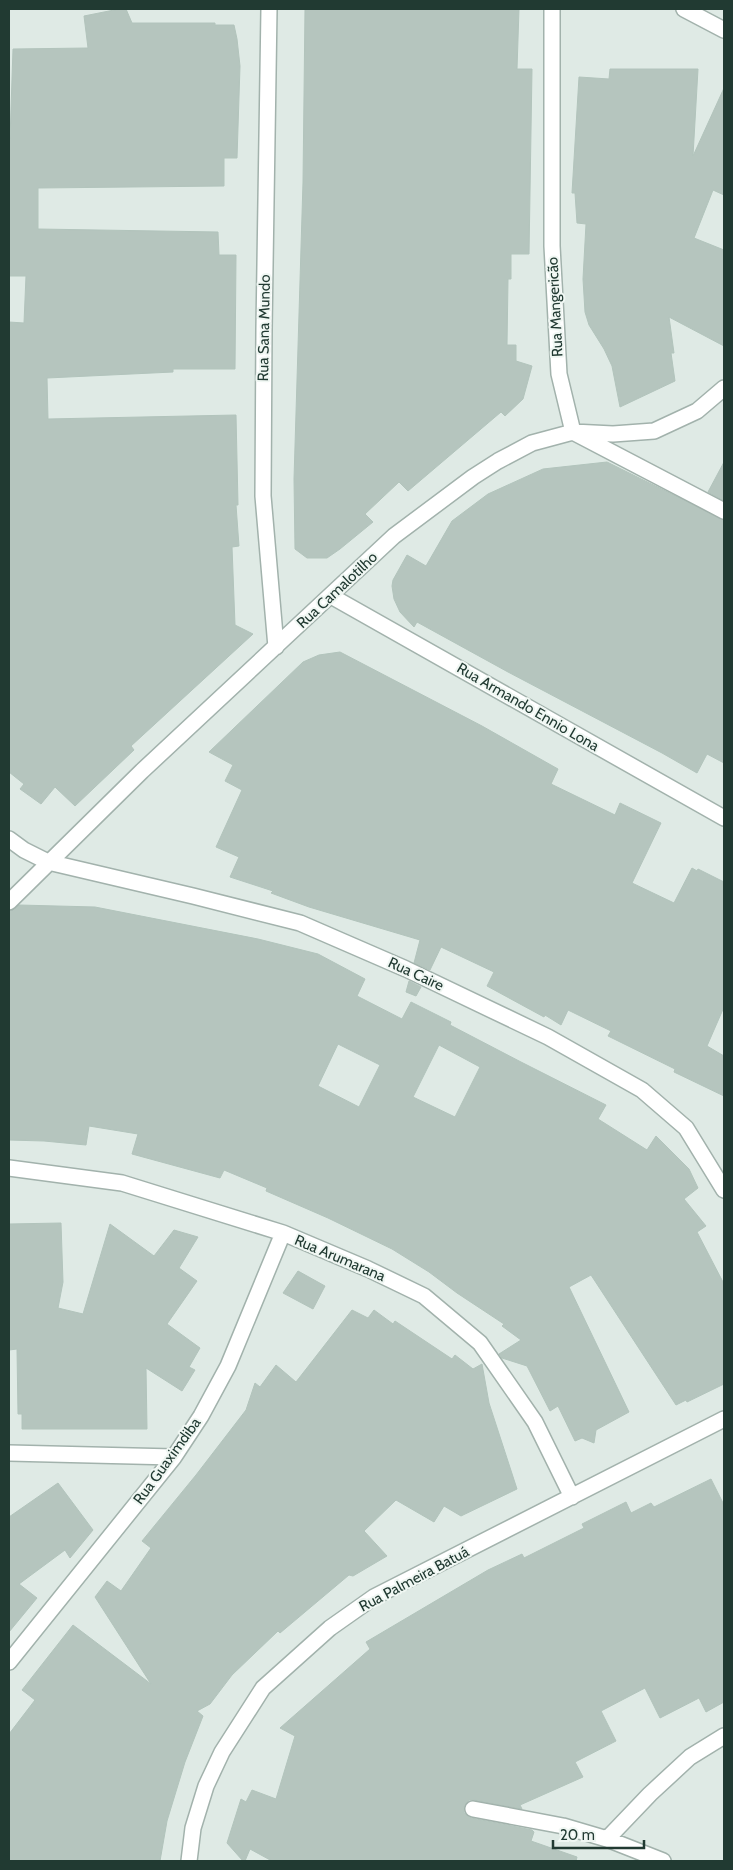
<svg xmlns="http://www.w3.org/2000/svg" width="733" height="1870" font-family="Cabin,sans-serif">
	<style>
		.building { fill: #b5c5be; stroke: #b2c4bc; fill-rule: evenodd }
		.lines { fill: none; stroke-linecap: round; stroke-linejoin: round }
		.minor-casing { stroke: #a2b2ac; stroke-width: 18 }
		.minor { stroke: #fff; stroke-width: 15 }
		.labels { text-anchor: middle; stroke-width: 4; stroke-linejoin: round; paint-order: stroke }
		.street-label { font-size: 15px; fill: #213a32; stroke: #f0f7f3 }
	</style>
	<rect width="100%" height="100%" fill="#dfeae5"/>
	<path class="building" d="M119,9H126L132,23H215V25H234L237,39L240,66L237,158H224V186L38,188V229L218,232L219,255H236L235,369H173V372L47,378L48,419L236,415L238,505H236L239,546L232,547L235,625L253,634L131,746L134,750L75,806L55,787L41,804L20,789L24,784L9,772V322L24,323L26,276H9V139H10L13,49L88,48L84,16Z
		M305,9H519L517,69H532L529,254H511V279H508L507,345H516V361L532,366L523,399L505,416L501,412L408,491L399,482L365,514L373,522L340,549L327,558H307L295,549L294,479L303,182Z
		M610,69H698L693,156L724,88V195L713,190L694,238L724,250V346L669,317L674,353H671L675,381L620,407L612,366L604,349L589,325L585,312L583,279L586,224L577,223L575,193H572L579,77L609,79Z
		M607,462L724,520V763L707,754L697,773L662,753L508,672L417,622L414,627L400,612L394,599L392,586L393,580L407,555L426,566L452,521L488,494L543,469Z
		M724,462V501L708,492Z
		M340,652L482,726L558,769L551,784L615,815L620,803L661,823L632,883L674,903L692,868L697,871L698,869L724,882V1007L707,1046L724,1056V1096L674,1072L675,1069L608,1036L611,1031L568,1010L561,1025L545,1015L544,1017L487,986L494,972L441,947L430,970L414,963L420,940L309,907L271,893L273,891L230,877L239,857L216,847L242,790L225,781L233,765L209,752L303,662L319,655Z
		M19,905L95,907L258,939L318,954L365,979L357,996L402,1019L411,1002L451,1022L450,1025L521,1062L606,1105L598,1119L647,1150L656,1136L689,1169L698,1188L684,1199L706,1226L697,1232L724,1284V1384L687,1402L686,1400L676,1405L591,1275L569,1287L629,1412L596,1430L594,1443L582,1438L575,1441L558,1406L550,1411L527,1366L502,1358L499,1354L521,1340L502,1326L504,1324L457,1293L429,1272L392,1249L328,1218L266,1191L267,1188L224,1170L220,1178L132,1154L138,1134L89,1126L86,1145L44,1141L9,1140V911L15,909ZM338,1044L380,1065L359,1107L318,1086ZM439,1045L480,1067L455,1117L413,1097Z
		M409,981L421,987L416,996L406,992Z
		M61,1223L63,1282L58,1308L83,1314L110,1224L154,1256L174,1230L198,1237L179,1268L197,1281L167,1324L200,1348L189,1367L195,1370L182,1391L146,1368L147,1429H22V1414H18L17,1349L9,1350V1224Z
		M298,1271L325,1286L313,1309L283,1293Z
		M352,1310L368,1318L374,1310L393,1324L395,1321L452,1359L455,1355L473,1369L482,1364L489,1403L517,1489L461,1516L444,1506L434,1522L396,1500L364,1531L387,1556L353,1576L349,1575L280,1633L278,1631L232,1675L210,1704L197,1711L203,1716L185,1762L167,1821L160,1861H9V1734L35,1700L22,1690L73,1625L151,1684L95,1597L107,1581L121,1591L151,1548L142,1541L196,1475L246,1410L255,1383L260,1387L276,1365L296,1382Z
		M711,1479L724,1505V1702L706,1712L699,1698L660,1718L645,1688L601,1711L616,1741L575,1762L583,1777L520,1805L522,1809L474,1800H469L464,1807V1813L471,1818L532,1830L534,1832L531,1841L577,1857L576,1861H272L250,1849L245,1861H243L227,1843L241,1799L246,1802L252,1790L276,1799L295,1736L280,1728L370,1649L366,1642L488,1570L522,1554L524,1558L584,1528L582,1524L626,1502L631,1513L651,1503L654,1507Z
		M58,1483L93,1530L70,1558L65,1550L19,1584L37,1598L9,1632V1517Z"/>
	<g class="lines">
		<defs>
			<path id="minor" d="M269,9L264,329L263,496L276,647
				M552,9V246L559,374L573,432L724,511
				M684,9L724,30
				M331,596L724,818
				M9,839L24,850L48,862L193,896L300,923L406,969L548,1037L642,1090L686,1128L724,1190
				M9,902L142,771L394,536L473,477L498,461L532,443L573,432L613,434L654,431L697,411L724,388
				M9,1168L122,1183L283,1233L368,1269L424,1296L480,1343L535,1422L572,1497
				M9,1453L174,1457
				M9,1662L174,1457L201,1416L228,1366L283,1233
				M473,1809L563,1826L607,1839L663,1861
				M607,1839L650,1794L690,1757L724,1736
				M189,1861L193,1828L206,1786L222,1752L263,1688L330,1628L374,1597L724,1419"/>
		</defs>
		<use href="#minor" class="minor-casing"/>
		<use href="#minor" class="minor"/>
	</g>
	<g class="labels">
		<g class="street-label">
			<text transform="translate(555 307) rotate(-93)" y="5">Rua Mangericão</text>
			<text transform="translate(264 328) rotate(-89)" y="5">Rua Sana Mundo</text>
			<text transform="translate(337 590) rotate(-43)" y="5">Rua Camalotilho</text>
			<text transform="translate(528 707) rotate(30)" y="5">Rua Armando Ennio Lona</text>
			<text transform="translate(416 974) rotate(25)" y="5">Rua Caire</text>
			<text transform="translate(340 1258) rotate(23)" y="5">Rua Arumarana</text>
			<text transform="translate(167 1461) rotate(-54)" y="5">Rua Guaximdiba</text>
			<text transform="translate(414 1579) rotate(-28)" y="5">Rua Palmeira Batuá</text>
		</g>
	</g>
	<rect width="733" height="1870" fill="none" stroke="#213a32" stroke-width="20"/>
	<path d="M553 1840v8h91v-8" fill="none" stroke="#213a32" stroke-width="2.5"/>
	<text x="560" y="1840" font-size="15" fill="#213a32" stroke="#f0f7f3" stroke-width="4" paint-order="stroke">20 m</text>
</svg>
